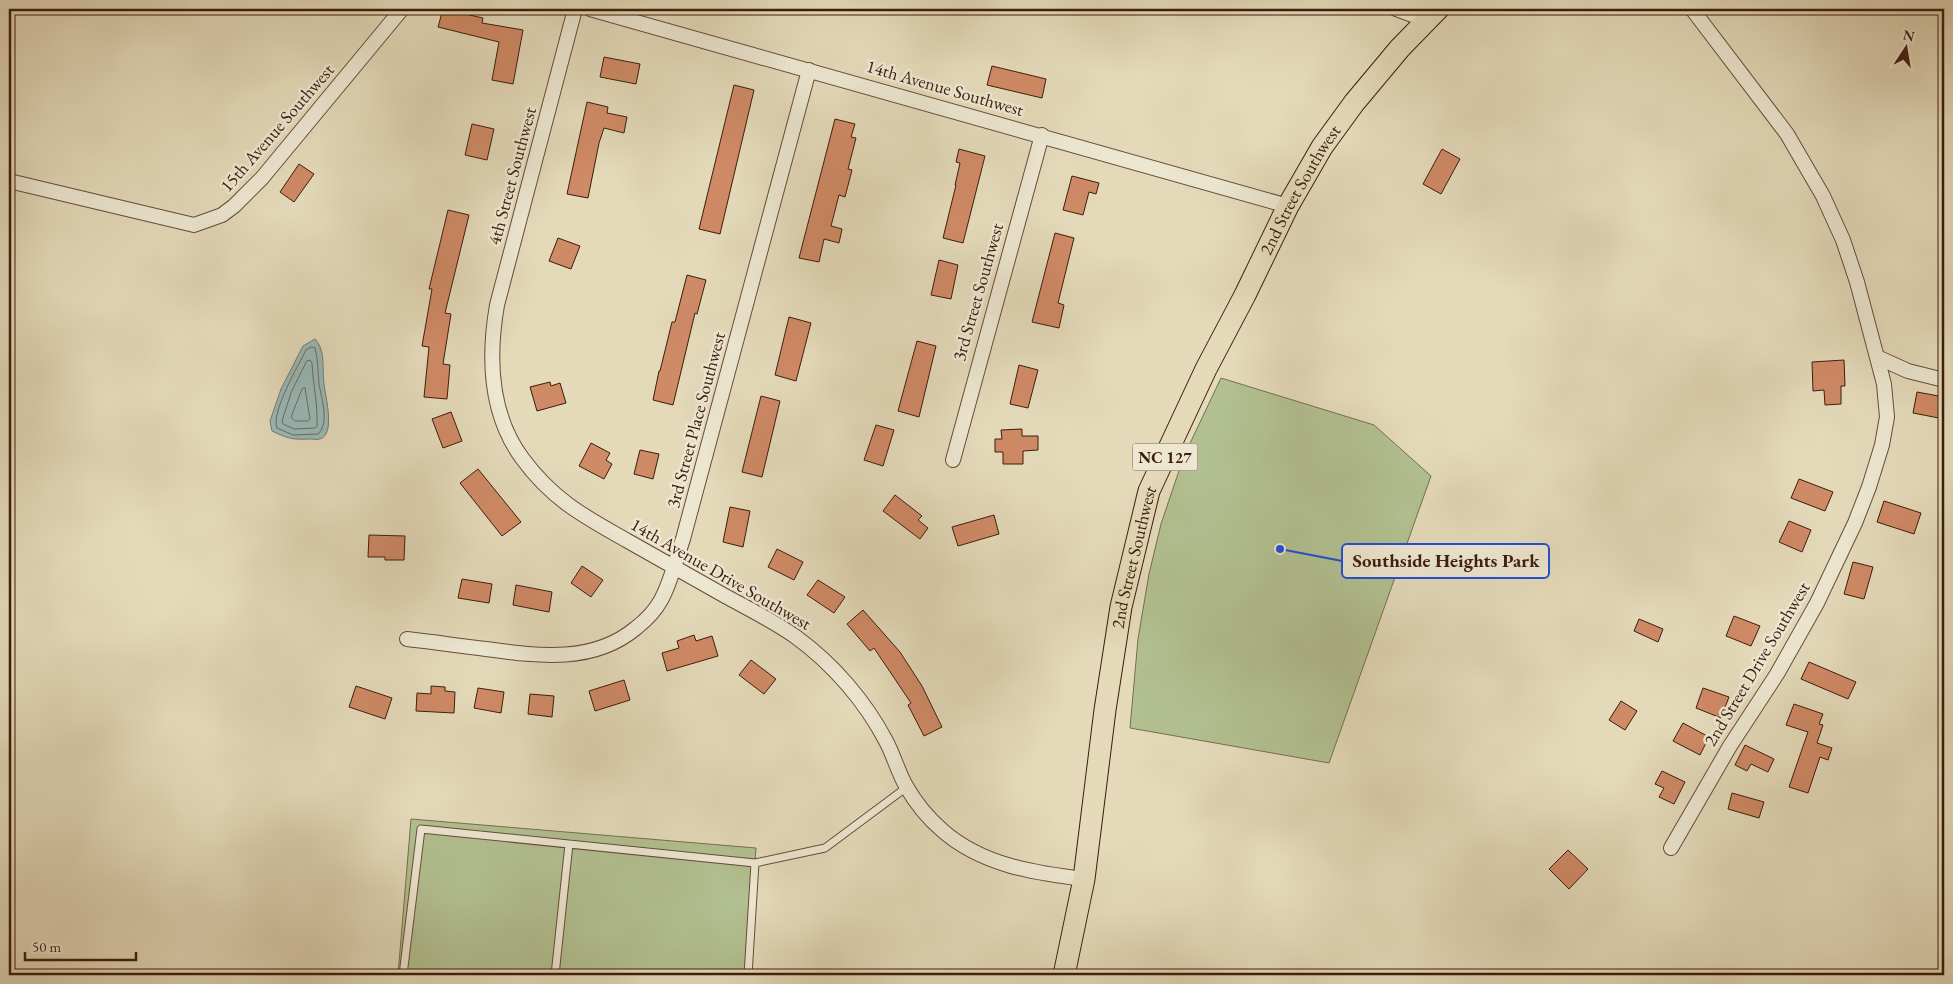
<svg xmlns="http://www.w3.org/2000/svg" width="1953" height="984" font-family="'EB Garamond',serif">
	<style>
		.green { fill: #b2c091; stroke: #776e4e }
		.water { fill: #98b9b8; stroke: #737a73 }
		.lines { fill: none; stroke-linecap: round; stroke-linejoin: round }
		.shore { stroke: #6a6a62; stroke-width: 1 }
		.building { fill: #cf8a66; stroke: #3c1c0c }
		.lane-casing { stroke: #664c38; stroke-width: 9 }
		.street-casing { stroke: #664c38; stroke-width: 16 }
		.primary-casing { stroke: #3c1c0c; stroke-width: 23 }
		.lane { stroke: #ede7d2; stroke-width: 7 }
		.street { stroke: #ede7d2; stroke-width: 14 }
		.primary { stroke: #e4daba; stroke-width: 21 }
		.labels { text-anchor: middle; stroke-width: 5; stroke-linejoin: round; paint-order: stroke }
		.shield { fill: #ede7d2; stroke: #715947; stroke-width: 1 }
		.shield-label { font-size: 16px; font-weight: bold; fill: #3c1c0c }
		.street-label { font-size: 18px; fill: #3c1c0c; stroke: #ede7d2 }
		.leader { fill: none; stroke: #1d4ed8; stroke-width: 2 }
		.callout-dot { fill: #1d4ed8; stroke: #ede7d2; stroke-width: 2 }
		.callout { fill: #ede7d2; stroke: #1d4ed8; stroke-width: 2 }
		.callout-label { font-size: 19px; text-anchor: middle; font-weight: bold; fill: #3c1c0c }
	</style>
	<rect width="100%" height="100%" fill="#e4daba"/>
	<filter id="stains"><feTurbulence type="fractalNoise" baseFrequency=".004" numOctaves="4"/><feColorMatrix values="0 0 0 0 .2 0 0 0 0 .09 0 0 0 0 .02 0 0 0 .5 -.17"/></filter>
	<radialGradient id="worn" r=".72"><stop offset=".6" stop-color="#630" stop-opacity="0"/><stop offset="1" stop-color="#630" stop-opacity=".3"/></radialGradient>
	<path class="green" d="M1221,378L1374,425L1431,476L1329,763L1130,728L1138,639L1149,574L1161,524L1184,456Z
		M411,819L756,848L746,975H398Z"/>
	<path class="water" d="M315,339C326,350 322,370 324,384C325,395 336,434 320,439C317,440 312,439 309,439C291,440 287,438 272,431L270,421L281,389L303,346Z"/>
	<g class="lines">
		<path class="shore" d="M312,347L315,348C318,360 318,371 319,384C321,397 330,423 318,434L293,435L277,428C271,412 298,366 306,350Z
			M307,361L310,360L312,363C313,384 318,405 317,426L315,428L294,429L283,424L282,421L291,393Z
			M305,388L310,419L308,421H295L291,417L302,389Z"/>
	</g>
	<path class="building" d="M443,9L483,18L482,23L523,30L513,84L492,80L499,42L438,27Z
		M604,57L640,64L636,84L600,77Z
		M992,66L1046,79L1042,98L987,85Z
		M734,85L754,90L720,234L699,229Z
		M587,102L608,107L607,113L627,117L624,133L604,128L599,143L588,198L567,194Z
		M835,119L855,124L851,137L856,138L848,169L852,170L845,197L839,195L831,226L842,229L839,243L824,239L819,262L799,258Z
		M472,124L494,129L487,160L465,155Z
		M959,149L985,156L963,243L943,238L956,185H955L960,163L956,162Z
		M1442,149L1460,159L1441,194L1423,184Z
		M299,164L314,174L294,202L280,192Z
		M1072,176L1099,183L1096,194L1089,192L1083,215L1063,210Z
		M448,210L469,215L445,313L451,314L443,364L450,365L447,399L424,397L429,347L422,346L432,289H429Z
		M1055,233L1074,238L1058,303L1064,305L1059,328L1032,322Z
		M558,238L580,246L571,269L549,261Z
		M939,260L958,265L951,299L931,295Z
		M687,275L706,280L697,314L695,313L673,405L653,400L659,371H660L672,322H675Z
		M789,317L811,323L796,381L775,375Z
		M917,341L936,346L919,417L898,411Z
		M1844,360L1845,386H1841V404L1825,405L1824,390L1813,391L1812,362Z
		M1019,365L1038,370L1028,408L1010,404Z
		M550,382L551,386L560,383L566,403L537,411L530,387Z
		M1917,392L1944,397V419L1913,413Z
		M761,396L780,401L762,477L742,472Z
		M451,412L462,441L443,448L432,419Z
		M876,425L894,430L883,466L864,460Z
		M1022,429V436H1038V450L1023,451V464H1003V452H995V439H1002L1001,430Z
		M591,443L610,453L606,460L612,464L604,479L579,466Z
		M640,450L659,454L653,479L634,474Z
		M478,469L521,522L502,536L460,483Z
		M1799,479L1833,492L1825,511L1791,498Z
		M895,495L922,516L918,520L928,528L920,539L883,511Z
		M1884,501L1921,513L1914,534L1877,522Z
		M730,507L750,511L743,547L723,542Z
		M994,515L999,534L958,546L952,527Z
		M1789,521L1811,530L1802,552L1779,542Z
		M369,535L405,536L404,560H385V557H368Z
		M777,549L803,562L794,580L768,567Z
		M1853,562L1873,567L1864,599L1844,594Z
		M582,566L603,580L591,597L571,583Z
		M462,579L492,584L489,603L458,598Z
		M818,580L845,597L834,613L807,595Z
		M516,585L552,592L549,612L513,605Z
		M863,610L900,652L922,686L942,727L924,736L908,705L911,703L874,648L870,651L847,624Z
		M1734,616L1760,626L1751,646L1726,636Z
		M1639,619L1663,629L1658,642L1634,631Z
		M694,635L696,641L712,636L718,656L667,671L662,653L679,648L677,641Z
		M751,660L776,679L764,694L739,675Z
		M1809,662L1856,682L1848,699L1801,679Z
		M624,680L630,700L595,711L589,691Z
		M356,686L392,698L385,719L349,707Z
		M431,686L445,687V691L455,692L454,713L416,711L417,693L431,694Z
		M478,688L504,692L501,713L474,708Z
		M1703,688L1729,697L1721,718L1696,708Z
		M530,694L554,696L552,717L528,714Z
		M1621,701L1637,711L1625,730L1609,720Z
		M1794,704L1823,714L1819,724L1823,725L1817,743L1832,748L1828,760L1820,757L1808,793L1789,787L1808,732L1786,725Z
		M1683,723L1709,737L1700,755L1673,741Z
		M1745,745L1774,759L1768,772L1751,764L1747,771L1735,765Z
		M1662,771L1685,782L1674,804L1659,797L1664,788L1655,784Z
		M1732,793L1764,802L1759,818L1728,809Z
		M1568,850L1588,869L1569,889L1549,869Z"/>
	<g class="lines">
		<defs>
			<path id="lane" d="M403,975L421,829L755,863L825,848L907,787
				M555,975L569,844
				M748,975L755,863"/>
			<path id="street" d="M575,9L497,305C488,357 489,413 522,458C552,499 583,516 626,540C660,559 693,578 727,597C751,610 775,622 796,637C833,664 865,701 886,741C894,756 898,772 906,786C915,802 929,819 943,831C982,865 1034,873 1084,879
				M590,9L1288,206
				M1396,9L1426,20
				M9,181L194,225L222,215L234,206L262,178L402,9
				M1877,357L1908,371L1944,380
				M953,460L1042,135
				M407,639C434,642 460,646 486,649C538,656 593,664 636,628C645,621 655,611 661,600C671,582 676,559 683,539L809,70
				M1671,848L1730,746L1777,674L1817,603L1855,523L1869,487L1882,445L1887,417L1884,384L1857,282L1843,240L1823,196L1787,134L1692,9"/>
			<g id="primary">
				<path id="s1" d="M1064,975L1084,879L1105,710L1121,607L1149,491L1206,369L1245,295L1288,206L1322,147L1354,103L1400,48L1438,9"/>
			</g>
		</defs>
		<use href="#lane" class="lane-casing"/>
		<use href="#street" class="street-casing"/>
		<use href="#primary" class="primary-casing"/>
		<use href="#lane" class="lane"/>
		<use href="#street" class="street"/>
		<use href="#primary" class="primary"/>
	</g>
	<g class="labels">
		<rect class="shield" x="1132.5" y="443.5" width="65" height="27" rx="4"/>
		<g class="shield-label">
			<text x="1165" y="463">NC 127</text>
		</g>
		<g class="street-label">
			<text transform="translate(945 88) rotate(16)" y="6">14th Avenue Southwest</text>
			<text transform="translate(277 128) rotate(-49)" y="6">15th Avenue Southwest</text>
			<text transform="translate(512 176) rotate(-75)" y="6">4th Street Southwest</text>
			<text dy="6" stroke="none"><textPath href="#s1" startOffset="829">2nd Street Southwest</textPath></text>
			<text transform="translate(978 292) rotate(-74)" y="6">3rd Street Southwest</text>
			<text transform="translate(696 420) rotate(-75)" y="6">3rd Street Place Southwest</text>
			<text dy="6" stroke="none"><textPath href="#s1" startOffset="424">2nd Street Southwest</textPath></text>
			<text transform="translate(721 574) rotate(30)" y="6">14th Avenue Drive Southwest</text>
			<text transform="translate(1757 664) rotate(-59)" y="6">2nd Street Drive Southwest</text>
		</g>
	</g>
	<path class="leader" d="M1280 549L1342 561"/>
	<circle class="callout-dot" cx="1280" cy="549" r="5"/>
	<rect class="callout" x="1342" y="544" width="207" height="34" rx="5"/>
	<g class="callout-label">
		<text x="1446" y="567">Southside Heights Park</text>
	</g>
	<rect width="1953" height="984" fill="none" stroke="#e4daba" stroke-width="30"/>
	<rect x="10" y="10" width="1933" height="964" fill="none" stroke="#3c1c0c" stroke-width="2.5"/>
	<rect x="15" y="15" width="1923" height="954" fill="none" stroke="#3c1c0c"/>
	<g transform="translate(1906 48) rotate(12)" stroke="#ede7d2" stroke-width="4" paint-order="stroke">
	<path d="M0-4L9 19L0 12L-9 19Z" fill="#3c1c0c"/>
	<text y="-8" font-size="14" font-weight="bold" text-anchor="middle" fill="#3c1c0c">N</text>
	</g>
	<path d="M25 952v8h111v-8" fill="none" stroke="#3c1c0c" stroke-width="2.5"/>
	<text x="32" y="952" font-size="15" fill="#3c1c0c" stroke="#ede7d2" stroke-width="4" paint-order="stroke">50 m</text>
	<rect width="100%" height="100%" filter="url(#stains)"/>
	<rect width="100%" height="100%" fill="url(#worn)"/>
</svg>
